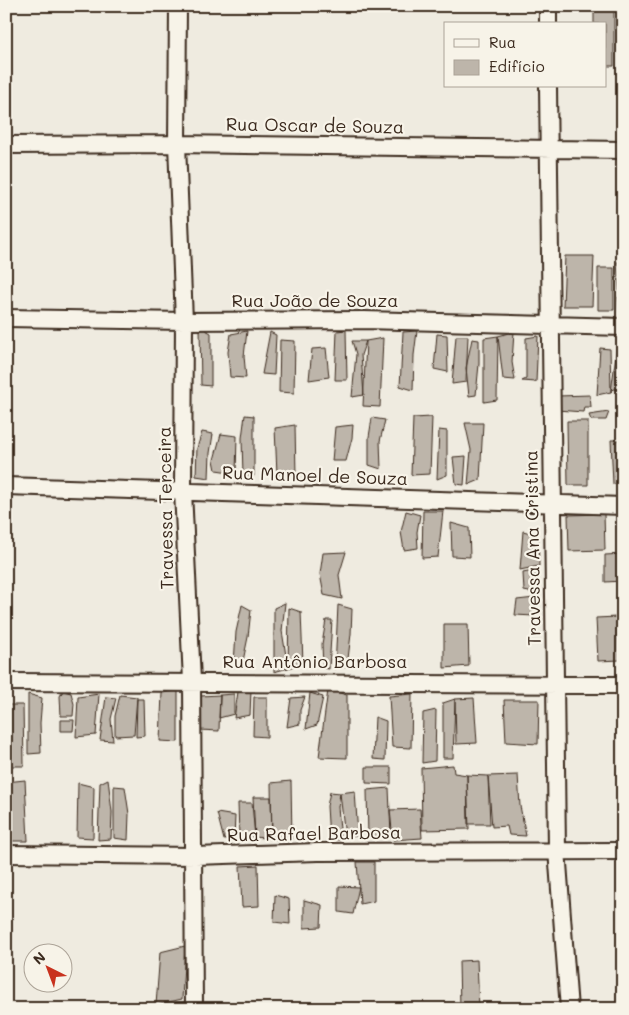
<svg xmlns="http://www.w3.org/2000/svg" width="629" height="1015" font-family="Mali,sans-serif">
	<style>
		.building { fill: #bdb5aa; stroke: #3b2a1e }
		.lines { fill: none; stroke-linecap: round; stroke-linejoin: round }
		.street-casing { stroke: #3b2a1e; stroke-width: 20 }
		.street { stroke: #f7f3e8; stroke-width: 16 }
		.labels { text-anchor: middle; stroke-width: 4.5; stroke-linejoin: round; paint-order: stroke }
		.street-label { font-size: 18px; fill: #3b2a1e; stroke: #f7f3e8 }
	</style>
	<rect width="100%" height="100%" fill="#efebe0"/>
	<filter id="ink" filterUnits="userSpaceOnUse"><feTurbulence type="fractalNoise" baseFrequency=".02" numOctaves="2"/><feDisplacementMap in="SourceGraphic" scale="10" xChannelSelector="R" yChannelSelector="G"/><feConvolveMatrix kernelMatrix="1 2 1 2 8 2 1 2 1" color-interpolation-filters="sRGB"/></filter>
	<g filter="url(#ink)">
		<path class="building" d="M594,6H614V66H605V24H594Z
			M565,256H594L592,306H563Z
			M617,262H623V291H619Z
			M598,268H614V310H598Z
			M623,296V317L620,318L618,297Z
			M200,327L211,333V386L201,385Z
			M346,330L347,380H335L337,331Z
			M247,331L244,356L246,378L230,377L228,352L231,334Z
			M417,331L414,355L413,390L400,386L403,332Z
			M270,332L276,335L274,375L262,374Z
			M514,332L512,362L515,380L503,379L498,336Z
			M437,334L447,335L448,372L434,369Z
			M456,336H468L466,382L452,384Z
			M498,336L497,400L484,402V338Z
			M538,336L536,382L522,381L526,379V338Z
			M383,338L380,407L363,406L366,341Z
			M472,339L479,340V364L476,395L469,396L466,368Z
			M280,340L295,341L294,393L279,392Z
			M618,340H623V390L614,389L611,392Z
			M352,341H366L361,355L364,395L352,397L356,354Z
			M326,348L329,377L309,380L312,349Z
			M600,348L610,349L611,392L597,395Z
			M590,395L591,407H584L583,412L557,410L558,396Z
			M609,412L606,420H591L589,415Z
			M245,415L254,416V476H243L242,438Z
			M432,417L430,474L411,475L413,418Z
			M372,418L385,420L380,441L381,469L369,465V437Z
			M567,421H588V485H568Z
			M465,423H483L480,480L468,485L471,450Z
			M295,425L296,476L277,474L275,428Z
			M353,425L352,438L346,461H332L335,427Z
			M439,430L447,431V475L437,479Z
			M202,432L213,434L210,453L209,478L196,476L197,448Z
			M221,434L237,436L236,473L216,470L214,460Z
			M611,440H623V484H613Z
			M466,456L464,485L456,484L453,457Z
			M406,511L420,515L417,532L418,548L404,550L401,532Z
			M423,511H443L438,557L422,558Z
			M604,514L605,550L569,551L568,515Z
			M451,523L469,528L470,557L452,556Z
			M523,531L538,535L539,566L520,570Z
			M346,552L339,575L342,599L324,595L320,574L323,553Z
			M623,554V581L605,582V555Z
			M538,570L537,582L539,594L524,591L523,573Z
			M535,598L534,616L515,615L517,600Z
			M285,603L282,631L288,668L274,672V608Z
			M242,605L251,610L248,637L243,661L234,664L236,632Z
			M338,605L352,609L351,634L347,667H338L335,670Z
			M289,608L301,612L303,663L288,668Z
			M617,617L620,660L598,661L596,618Z
			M326,620H332L329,669L323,668L322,644Z
			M444,624H468L469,666L444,668Z
			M251,690L250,715L234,718L238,692Z
			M328,690L347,695V758L319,757Z
			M63,691L71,693L74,704L73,716H61L60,696Z
			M178,691V742L160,741L162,693Z
			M310,693L323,697L317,725L306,729Z
			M28,694L42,698L40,723L41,753L28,754Z
			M99,694L96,735L76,737L78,697Z
			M234,694V714L219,718L220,695Z
			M412,694L411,748L392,747L389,696Z
			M120,695L137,697L134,735L115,736V716Z
			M220,695L219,731L200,730L201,696Z
			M106,697L116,698L111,719L113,741L100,740Z
			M254,697H267V737L253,736Z
			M305,697L300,710V724L287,727L291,698Z
			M474,698L477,743L456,744L455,699Z
			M137,699H144L145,736L136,737Z
			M455,699L453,758H443V703Z
			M504,700H539L538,744L506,742Z
			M6,705H23L24,766H6Z
			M436,710L435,761L422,763L423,713Z
			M375,717L386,721L385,760L373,759Z
			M61,720H74L73,731H61Z
			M453,765L454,773L467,775L469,829L422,830L421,768Z
			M366,767H391V784L366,783Z
			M467,775L488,776L490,824H468Z
			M518,775L520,806L526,836L509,835L507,826L492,827L488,776Z
			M108,779L112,812L111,839L98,840L100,783Z
			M25,780L28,841H6V782Z
			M291,781L292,840L272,839L271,783Z
			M78,783L94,787L93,838L77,837Z
			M114,786L125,787L129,814L128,840L114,838Z
			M389,788L391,836L368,837L367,790Z
			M355,791L358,836L345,837L340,793Z
			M330,792L340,793L338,807L341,840L329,839L327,806Z
			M253,797H271L272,839L255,837Z
			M238,803H252L255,837L239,836Z
			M420,809L422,838L393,840L390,810Z
			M217,813L235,816L234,838L224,840Z
			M357,862H374V901L360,904Z
			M258,865L259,906L242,907L240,866Z
			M339,886L359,887L353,914L339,912Z
			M275,895L289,899L290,924L274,922Z
			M304,900L322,905L321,927L304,928Z
			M185,946L182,999L156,1005L160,952Z
			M477,960L479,1009H460L459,961Z"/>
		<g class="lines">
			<defs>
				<path id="street" d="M178,6L177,144L184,321L183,491L192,681L194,1009
					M548,24V6
					M548,86L557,850L569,1009
					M6,145L177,144L623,150
					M6,318L184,321L364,320L623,327
					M6,486L623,506
					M6,682L623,685
					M6,854L195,856L318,852L623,851"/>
			</defs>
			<use href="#street" class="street-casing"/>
			<use href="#street" class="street"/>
		</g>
	</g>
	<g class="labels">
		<g class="street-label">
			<text transform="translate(315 126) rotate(1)" y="6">Rua Oscar de Souza</text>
			<text x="315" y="307">Rua João de Souza</text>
			<text transform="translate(315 476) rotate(2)" y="6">Rua Manoel de Souza</text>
			<text transform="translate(166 508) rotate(-91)" y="6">Travessa Terceira</text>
			<text transform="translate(533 548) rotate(-91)" y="6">Travessa Ana Cristina</text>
			<text x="315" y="668">Rua Antônio Barbosa</text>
			<text transform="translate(314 834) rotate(-1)" y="6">Rua Rafael Barbosa</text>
		</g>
	</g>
	<rect width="629" height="1015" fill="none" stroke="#f7f3e8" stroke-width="25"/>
	<rect x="12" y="12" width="604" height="990" fill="none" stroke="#3b2a1e" stroke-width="2" filter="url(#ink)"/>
	<rect x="444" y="22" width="162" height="65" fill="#f7f3e8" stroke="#aca397"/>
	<rect x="454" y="39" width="25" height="8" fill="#f7f3e8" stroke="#aca397"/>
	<text x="489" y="48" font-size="15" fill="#3b2a1e">Rua</text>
	<rect x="454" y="60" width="25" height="15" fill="#bdb5aa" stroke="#aca397"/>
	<text x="489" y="72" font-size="15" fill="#3b2a1e">Edifício</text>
	<g transform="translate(48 968) rotate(318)"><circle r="24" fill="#f7f3e8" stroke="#aca397"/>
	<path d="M0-4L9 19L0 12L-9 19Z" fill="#c8321e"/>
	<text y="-8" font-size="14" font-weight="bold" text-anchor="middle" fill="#3b2a1e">N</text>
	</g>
</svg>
